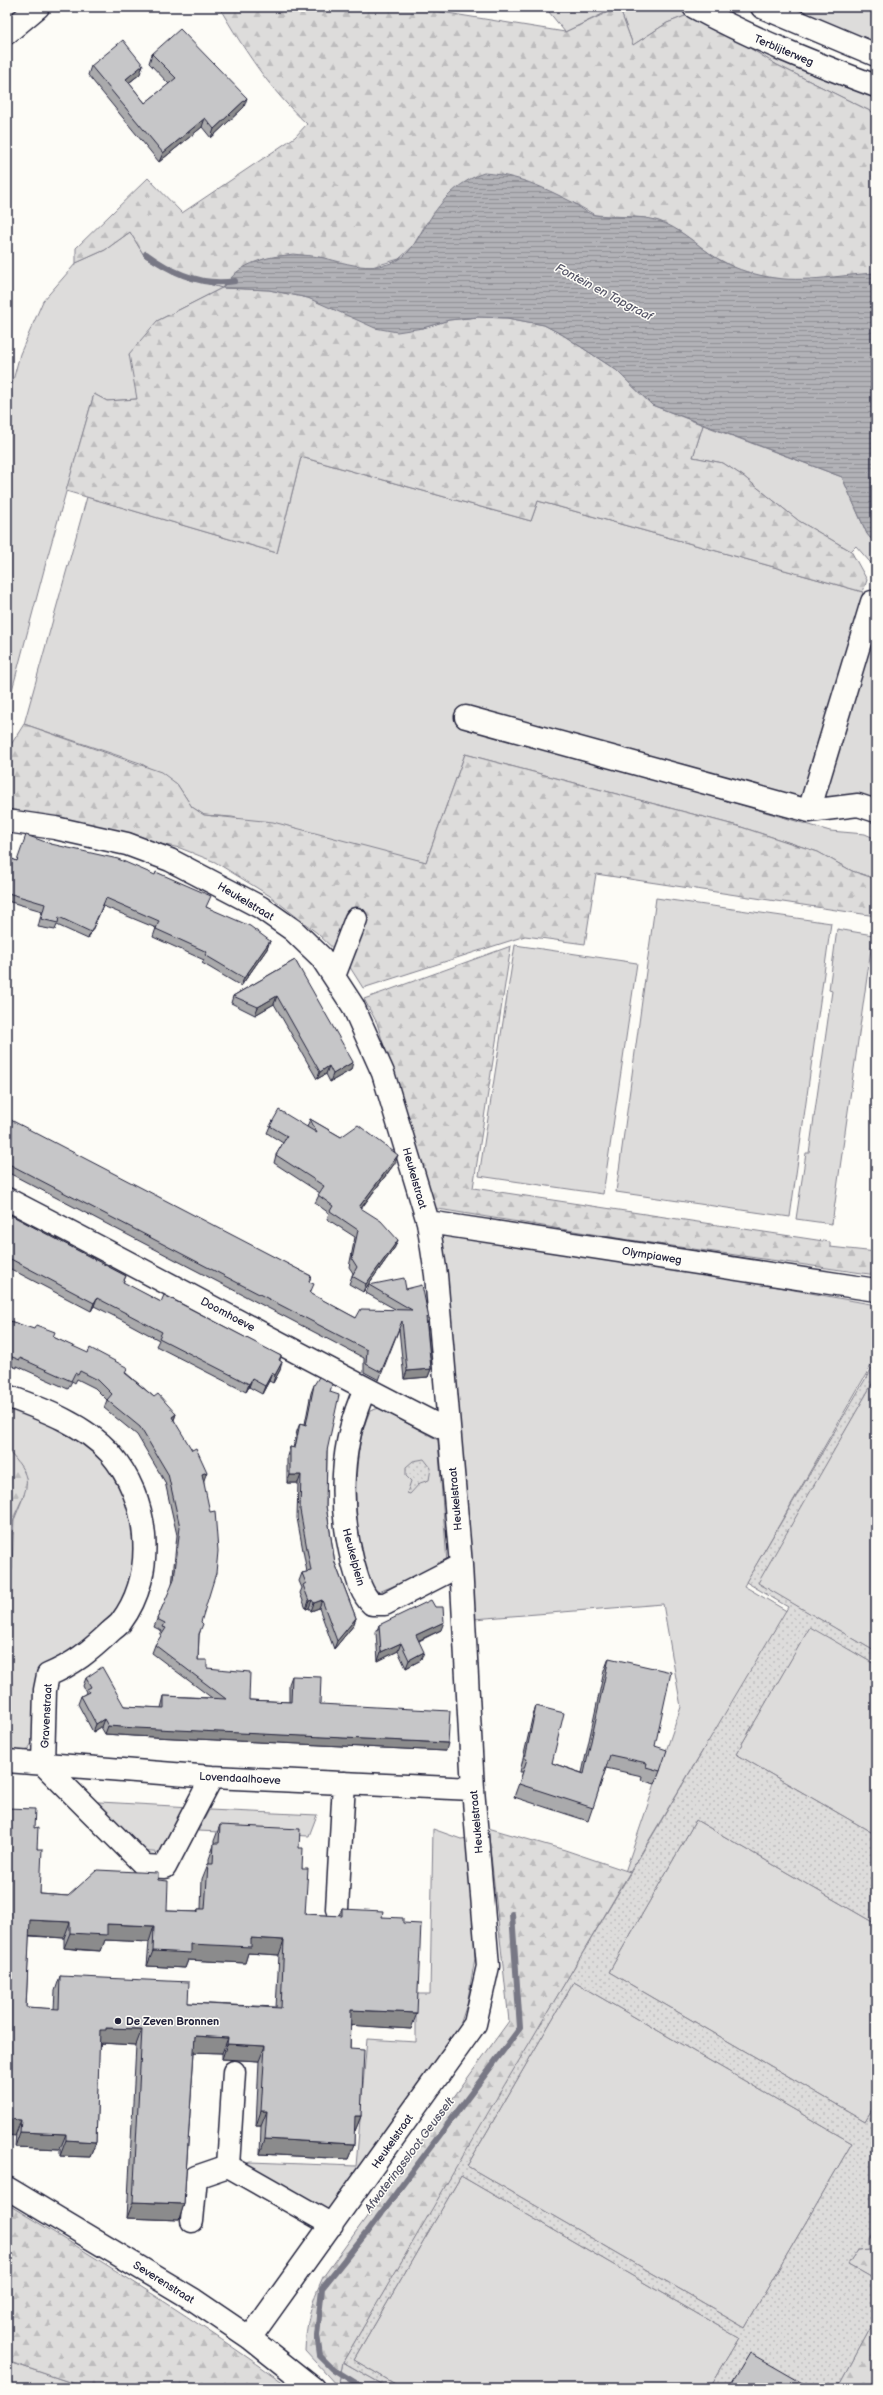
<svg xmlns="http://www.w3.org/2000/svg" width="883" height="2395" font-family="'Balsamiq Sans',sans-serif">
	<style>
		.grass { fill: #dddcdb; stroke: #807f8b }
		.forest { fill: url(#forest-firs); stroke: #807f8b }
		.park { fill: url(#park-dots); stroke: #807f8b; fill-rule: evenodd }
		.water { fill: url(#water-rules); stroke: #787885 }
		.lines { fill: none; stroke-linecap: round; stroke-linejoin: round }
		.stream { stroke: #787885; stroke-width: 6 }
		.minor-casing { stroke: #22223b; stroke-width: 25 }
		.major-casing { stroke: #22223b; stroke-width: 25 }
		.minor { stroke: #fdfcf7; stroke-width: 22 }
		.major { stroke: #fdfcf7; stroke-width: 22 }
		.wall { fill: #aaaaac; stroke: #22223b; fill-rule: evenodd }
		.shaded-wall { fill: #8b8b8c; stroke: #22223b }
		.building { fill: #c6c6c8; stroke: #22223b; fill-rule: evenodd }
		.poi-dot { fill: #22223b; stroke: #fdfcf7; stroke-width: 1.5 }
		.labels { text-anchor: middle; stroke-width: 3; stroke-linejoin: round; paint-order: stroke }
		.street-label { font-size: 11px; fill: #22223b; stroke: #fdfcf7 }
		.poi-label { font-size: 11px; font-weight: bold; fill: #22223b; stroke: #fdfcf7; text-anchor: start }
		.water-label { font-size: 12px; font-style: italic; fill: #545466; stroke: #fdfcf7 }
	</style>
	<defs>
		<pattern id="forest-firs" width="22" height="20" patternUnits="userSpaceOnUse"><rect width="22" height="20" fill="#dddcdb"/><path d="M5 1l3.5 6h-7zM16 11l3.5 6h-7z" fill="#bdbcbd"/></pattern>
		<pattern id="park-dots" width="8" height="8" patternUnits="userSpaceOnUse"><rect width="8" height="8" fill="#dddcdb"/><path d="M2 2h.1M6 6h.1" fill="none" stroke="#bdbcbd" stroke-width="1.8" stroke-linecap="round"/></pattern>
		<pattern id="water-rules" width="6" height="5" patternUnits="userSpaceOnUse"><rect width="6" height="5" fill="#b2b2b7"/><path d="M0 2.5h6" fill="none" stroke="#909096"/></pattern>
	</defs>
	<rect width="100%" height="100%" fill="#fdfcf7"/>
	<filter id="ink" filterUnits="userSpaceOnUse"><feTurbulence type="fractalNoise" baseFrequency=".025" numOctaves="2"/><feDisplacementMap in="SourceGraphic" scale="8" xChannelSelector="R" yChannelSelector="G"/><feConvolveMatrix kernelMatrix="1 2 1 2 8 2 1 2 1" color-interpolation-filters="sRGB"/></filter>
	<g filter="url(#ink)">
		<path class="grass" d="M545,7H617L565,32Z
			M619,7H684L876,92V114L777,65L693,13L667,23L633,45Z
			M779,7H876V46Z
			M130,232L145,257L173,273L222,288L157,321L137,399L107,401L94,394L48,555L7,709V403L20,354L43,301L76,263L105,250Z
			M703,425L842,477L867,534L876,545V569L856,546L851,551L799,521L743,476L723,463L693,457Z
			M301,457L531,521L538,501L863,592L803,801L529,743L830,831L865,834L876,839V879L852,871L818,852L738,826L465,754L426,862L232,817L204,815L192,807L177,784L140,763L24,724L87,497L277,553Z
			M876,618V806L819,805Z
			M656,898L831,923L790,1217L616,1192Z
			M837,929L873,935L832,1224L796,1219L806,1153H809L832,991L829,990Z
			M515,945L637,963L603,1194L479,1176Z
			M441,1235L635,1261L876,1305V1357L744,1586L802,1620L706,1745L630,1872H625L681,1707L663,1604L474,1619Z
			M876,1377V1652L757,1583Z
			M7,1403L92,1445L117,1474L136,1518L137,1560L127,1599L100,1638L40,1670L33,1741L23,1758L7,1757V1586L12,1569L14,1520L24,1495V1471L7,1450Z
			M379,1408L438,1440L447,1563L379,1592C359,1583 355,1504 356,1483C357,1460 360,1432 370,1411Z
			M810,1626L876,1665V1835L736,1754Z
			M81,1801L192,1807L169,1853L136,1851Z
			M209,1810L317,1815L309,1836L198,1831Z
			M696,1820L876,1924V2103L865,2121L609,1972Z
			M433,1829L461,1839L469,1838L475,1958L467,2004L460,2025L448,2052L330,2208L326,2209L242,2165L250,2162L356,2166L367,2039L416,2042V1994H430Z
			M574,1982L852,2143L745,2327L467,2166Z
			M461,2176L739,2338L709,2388H402L354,2360Z
			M7,2361L87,2388H7Z
			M343,2362L389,2388H340L338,2387Z"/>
		<path class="forest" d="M219,7H410L565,32L619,7L633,45L667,23L693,13L777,65L876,114V273L811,280H786L760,276L739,270L713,256L679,231L646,218L595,215L572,202L427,222L413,246L399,259L372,267L350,266L324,258L293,254L264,259L237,272L223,288L269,290L308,298L341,311L423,328L449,320L478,317L507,318L544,325L563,335L616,370L652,405L703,425L693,457L723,463L743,476L799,521L851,551L867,580L863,592L538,501L531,521L301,457L277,553L66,491L94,394L107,401L137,399L129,354L157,321L222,288L173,273L145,257L130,232L105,250L76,263V248L148,178L182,213L295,137L307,124C269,89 245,51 219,7Z
			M24,724L161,772L177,784L192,807L204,815L273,822L426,862L465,754L738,826L818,852L852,871L876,879V916L596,874L585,944L525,936L363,988L346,961L317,933L270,896L215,862L180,848L151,842L7,816V751Z
			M511,946L473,1188L830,1242V1247L876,1252V1275L623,1239L432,1208L377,1023L364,999Z
			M7,1450C14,1457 24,1468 26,1478C29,1492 17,1506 14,1519C8,1541 16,1563 7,1586Z
			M488,1828L565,1850L630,1872L343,2362L338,2387L305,2351C306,2323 311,2303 323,2277L509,2021Z
			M7,2204C104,2262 199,2322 291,2388H87L7,2361Z
			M870,2249L876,2252V2281L848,2265L858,2250Z
			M876,2318V2388H838L872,2325Z"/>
		<path class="park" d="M876,1361V1377L758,1583L876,1652V1665L810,1627L736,1754L876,1835V1924L696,1820L609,1972L865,2121L876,2103V2229L870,2240V2249L858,2250L848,2265L876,2281V2318L838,2388H709L739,2338L461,2176L354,2360L402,2388H389L343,2362L492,2106L788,1607L746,1582ZM574,1982L852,2143L745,2327L467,2166Z
			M424,1459L431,1468L429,1480L420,1483L410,1494L407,1493L411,1481L406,1476V1467L413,1461Z"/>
		<path class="water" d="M484,173C517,175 543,187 572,202C579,206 587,214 595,215C616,219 638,214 659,221C679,228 695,243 712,255C726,265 742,271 759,275C798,285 836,275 876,273V545L867,534L842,477L652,405L616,370L563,335L544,325L507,318L478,317L449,320L423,328L397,332L375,328L308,298L269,290L222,288C227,283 232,276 237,272C261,254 296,252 324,258C350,264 372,273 398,260C410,254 418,238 425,227C439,203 457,182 484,173Z"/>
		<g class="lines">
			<path class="stream" d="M146,254C172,273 202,287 235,281
				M364,2388L333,2369L320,2356L317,2335L322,2288L367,2232L520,2028L512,1914"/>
			<defs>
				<path id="minor" d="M7,33L38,7
					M466,717L809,811L858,805L876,811
					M809,811L872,602
					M7,821L55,828L127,844L170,860L260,907L293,930L321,957L353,1006L383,1073L428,1222L436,1275L461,1565L473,1789L488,1966L475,2024L250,2338
					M334,976L356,919
					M7,1199C155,1275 300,1356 449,1431
					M428,1222L876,1290
					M365,1389C340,1443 338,1505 353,1563C357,1577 361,1594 372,1604H385L461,1565
					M7,1396C42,1409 84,1424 110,1453C149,1498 158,1572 121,1622C118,1626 113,1629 110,1632C90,1651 74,1664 48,1675L45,1690L43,1764L145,1866L165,1867L212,1777
					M7,1761L212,1777L473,1789
					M337,1909L344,1783
					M228,2166L332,2225
					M7,2188L194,2300L250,2338L313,2388
					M192,2221L196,2177L228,2166L234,2072"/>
				<path id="major" d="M694,7C753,39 814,63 876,86
					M762,7L876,55"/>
			</defs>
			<use href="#minor" class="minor-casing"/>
			<use href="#major" class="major-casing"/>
			<use href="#minor" class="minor"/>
			<use href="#major" class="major"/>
		</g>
		<path class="wall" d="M152,54L244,107L211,138L202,127L159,162L88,75L91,66L140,74L129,83L145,103L169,84L149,63Z
			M7,857L17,861L206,907L270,941L267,949L241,986L202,963L204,960L153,937L156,928L103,906L88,939L57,925L55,930L38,927L42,911L7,901Z
			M295,960L351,1070L330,1082L326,1074L317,1079L274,1004L255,1015L231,1003L233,996Z
			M310,1119L341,1137L395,1163L361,1209L395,1247L363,1292L349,1284L353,1273L349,1267L355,1237L327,1219L329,1213L315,1203L320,1193L274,1163L276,1155L283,1143L267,1133L270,1126L307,1127Z
			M7,1124L311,1276L309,1282L311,1294L356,1318L395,1309L366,1293L369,1285L406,1289L429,1319L427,1324L431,1369L428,1377L404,1379L399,1329L379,1380L364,1372V1358L7,1172Z
			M7,1213L126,1276L123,1283L161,1302L281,1356L280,1360V1370L273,1383L269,1381L262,1394L249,1387L246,1392L156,1346L159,1340L120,1319L94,1306L91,1311L7,1267Z
			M7,1320L53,1337L126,1373L154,1397L176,1414L174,1420L204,1480L200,1632L199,1635L198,1660L207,1668L249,1700L289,1702V1684L292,1676L320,1704L446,1751L133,1736L105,1734L101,1727L93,1732L78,1704L81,1696L85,1694L86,1692L83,1686L86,1678L124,1706L161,1708L164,1696L212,1698L152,1653L155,1645L162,1635H160L162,1631L154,1627L157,1619L172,1586L177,1535L165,1482L137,1435L104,1408L107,1400L95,1388L77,1379L75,1383L72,1381L68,1389L17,1366V1368L7,1364Z
			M314,1385L330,1392L327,1451L326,1506L335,1563L356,1618L353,1626L334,1649L319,1608L311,1611L309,1608L306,1609L300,1593L302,1588L299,1581L302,1573L307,1572L297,1518L298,1483H287V1456L290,1447L293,1448L297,1431L300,1423L305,1424L311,1393Z
			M379,1625L441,1630L419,1641L421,1660L406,1668L398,1651L378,1661L376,1633Z
			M609,1658L655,1746L660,1771L655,1784L641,1780L642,1776L606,1768L588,1821L514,1797L523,1772H520L532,1719L536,1706L552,1763L582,1773L604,1671Z
			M220,1825L299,1848L302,1869L305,1914L339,1916L342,1909L382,1917L403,1923L411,2029L351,2025L350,2049L361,2116L355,2131H354V2144L348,2159L260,2154L261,2126H256L259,2061L222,2059V2053L194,2052L184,2204L179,2220L127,2218L136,2045L101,2043L100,2046H99L96,2142L90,2157L60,2156V2149L15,2147L34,1828L37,1849L40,1894L68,1896L158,1880L167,1911L197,1912L198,1909H201L202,1879L208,1864H209V1859L214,1845V1841ZM29,1936L64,1938V1948L82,1950L101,1951L105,1940L149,1942L147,1966L185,1968L188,1960L245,1963L248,1953L279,1955L276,2007L188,2003L60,1976L55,1991L54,2009L26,2007Z"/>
		<path class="shaded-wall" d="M143,65L140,74L122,88L126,79Z
			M247,98L244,107L211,138L214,129Z
			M205,118L202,127L159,162L163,153Z
			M106,898L103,906L88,939L91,932Z
			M270,941L267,949L241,986L244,978Z
			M277,996L274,1004L255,1015L258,1007Z
			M353,1062L351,1070L330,1082L333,1074Z
			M329,1066L326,1074L317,1079L320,1072Z
			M398,1155L395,1163L356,1215L359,1207Z
			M398,1240L395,1247L363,1292L366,1284Z
			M97,1298L94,1306L91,1311L94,1303Z
			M282,1362L280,1370L273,1383L275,1375Z
			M431,1369L428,1377L404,1379L407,1371Z
			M272,1373L269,1381L262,1394L265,1386Z
			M252,1379L249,1387L246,1392L249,1384Z
			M176,1414L173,1422L172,1417Z
			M207,1472L204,1480L199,1482L202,1474Z
			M290,1475H301L298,1483H287Z
			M312,1600L309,1608L306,1609L309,1601Z
			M322,1600L319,1608L311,1611L314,1603Z
			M356,1618L353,1626L334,1649L337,1641Z
			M444,1622L441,1630L413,1643L416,1635Z
			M401,1643L398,1651L378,1661L381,1652Z
			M424,1652L421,1660L406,1668L409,1660Z
			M104,1719L101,1727L93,1732L96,1724Z
			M108,1726L448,1743L446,1751L133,1736L105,1734Z
			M30,1920L70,1922L64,1938L24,1935Z
			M107,1924L154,1926L149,1942L105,1940L101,1951L64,1948L70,1933Z
			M251,1938L284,1940L279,1955L248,1953L245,1963L188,1960L185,1968L147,1966L153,1951L191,1944Z
			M351,2010L417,2013L411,2029L346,2025Z
			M106,2028L142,2029L136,2045L101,2043L100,2046H94L100,2030Z
			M195,2036L228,2038L222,2053L189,2052Z
			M227,2044L265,2046L259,2061L222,2059Z
			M261,2111H267L261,2126H256Z
			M355,2116H361L355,2131H350Z
			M7,2119L21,2120L15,2136L7,2135Z
			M20,2132L66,2134L60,2149L15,2147Z
			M265,2139L354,2144L348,2159L260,2154Z
			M66,2140L96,2142L90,2157L60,2156Z
			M133,2202L184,2204L179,2220L127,2218Z"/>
		<path class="building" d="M180,29L247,98L214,129L205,118L163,153L91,66L123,40L143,65L126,79L145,103L176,78L152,54Z
			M26,835L51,844L118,859L155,875L156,872L211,896L206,907L250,926L270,941L244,978L205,955L207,952L156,929L159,921L106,898L91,932L59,917L58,923L41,919L45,904L8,893L7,897V857L17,861Z
			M295,960L353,1062L333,1074L329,1066L320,1072L277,996L258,1007L233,996Z
			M279,1110L317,1133L310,1119L341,1137L358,1125L398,1155L359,1207L381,1221L398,1240L366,1284L352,1276L357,1267L352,1259L358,1230L330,1211L333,1206L318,1195L324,1186L276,1155L287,1136L270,1126Z
			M9,1119L311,1276L309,1282L314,1284L310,1293L356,1318L361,1309L412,1310L369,1285L404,1278L406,1289L422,1285L429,1319L426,1317L431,1369L407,1371L402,1321L381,1372L366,1364L367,1350L7,1163V1124Z
			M7,1213L126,1276L123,1282L161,1302L164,1295L281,1356L279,1360L282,1362L275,1375L272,1373L265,1386L252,1379L249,1384L159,1338L162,1332L122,1311L97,1298L94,1303L7,1257Z
			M7,1320L34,1329L36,1325L55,1332L53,1337L88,1353L90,1348L128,1368L125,1373L154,1397L158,1394L176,1414L172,1417L192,1450L196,1448L207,1472L202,1474L210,1512L215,1511L218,1551L216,1573L201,1622L203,1624L199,1634L198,1660H207V1668L250,1672L249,1700L291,1702L292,1676L321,1677L320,1704L450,1711L448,1743L136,1728L108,1726L104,1719L96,1724L81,1696L89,1692L87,1689L91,1687L86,1678L102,1667L124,1706L164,1708V1696L226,1699L155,1645L166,1628L163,1627L165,1623L157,1619L174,1580L180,1527L168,1474L140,1427L107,1400L112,1394L98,1380L80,1371L78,1375L75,1373L71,1381L20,1358V1360L7,1355Z
			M319,1377L332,1384L330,1392L339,1395L327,1451L326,1506L335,1563L356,1618L337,1641L322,1600L314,1603L312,1600L309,1601L303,1585L306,1583L302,1573L311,1571L300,1510L301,1475H290V1447L295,1448L300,1423L306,1425L314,1385Z
			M431,1600L435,1607H443L444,1622L416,1635L424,1652L409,1660L401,1643L381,1652L379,1625Z
			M609,1658L671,1672L655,1746L667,1750L660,1771L646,1767L647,1763L610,1755L593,1808L519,1784L527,1759H525L536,1706L564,1713L552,1763L584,1774Z
			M7,1808L35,1809L34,1828L38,1827L37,1849H42L40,1894L68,1896L97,1870L158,1873V1880L168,1881L167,1911L198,1912V1909H205L208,1864H213L214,1843H219L220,1825L300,1829L299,1848H303L302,1869H308L305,1914L342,1916V1909L383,1911L382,1917L403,1918V1923L421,1924L417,2013L351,2010L350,2049L364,2050L361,2116H355L354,2144L265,2139L267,2111H261L265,2046L227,2044L228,2038L195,2036L184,2204L133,2202L142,2029L106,2028V2030H100L96,2142L66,2140V2134L20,2132L21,2120L7,2119ZM30,1920L70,1922V1933L87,1934L107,1935V1924L154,1926L153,1951L191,1953V1944L251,1947V1938L284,1940L281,2008L188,2003L189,1982L60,1976L59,2009L26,2007Z
			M750,2353L804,2384L802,2388H729Z"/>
	</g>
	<circle class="poi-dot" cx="118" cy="2021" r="4"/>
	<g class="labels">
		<g class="street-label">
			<text transform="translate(784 50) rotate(23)" y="4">Terblijterweg</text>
			<text transform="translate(246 901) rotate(31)" y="4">Heukelstraat</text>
			<text transform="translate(415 1178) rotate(74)" y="4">Heukelstraat</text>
			<text transform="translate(652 1255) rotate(9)" y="4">Olympiaweg</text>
			<text transform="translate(228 1314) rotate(28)" y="4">Doomhoeve</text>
			<text transform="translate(455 1499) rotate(-95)" y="4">Heukelstraat</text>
			<text transform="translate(354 1557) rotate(75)" y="4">Heukelplein</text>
			<text transform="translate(46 1716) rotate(-87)" y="4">Gravenstraat</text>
			<text transform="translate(240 1778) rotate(3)" y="4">Lovendaalhoeve</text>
			<text transform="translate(476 1822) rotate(-95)" y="4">Heukelstraat</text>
			<text transform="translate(392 2141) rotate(-55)" y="4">Heukelstraat</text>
			<text transform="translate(164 2282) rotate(32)" y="4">Severenstraat</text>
		</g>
		<g class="poi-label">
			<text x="126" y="2025">De Zeven Bronnen</text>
		</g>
		<g class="water-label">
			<text transform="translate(604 292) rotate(28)" y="4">Fontein en Tapgraaf</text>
			<text transform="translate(409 2155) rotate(-53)" y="4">Afwateringssloot Geusselt</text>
		</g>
	</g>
	<rect width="883" height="2395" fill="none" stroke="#fdfcf7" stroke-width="24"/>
	<rect x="12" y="12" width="859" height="2371" fill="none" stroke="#22223b" stroke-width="1.5" filter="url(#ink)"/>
</svg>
